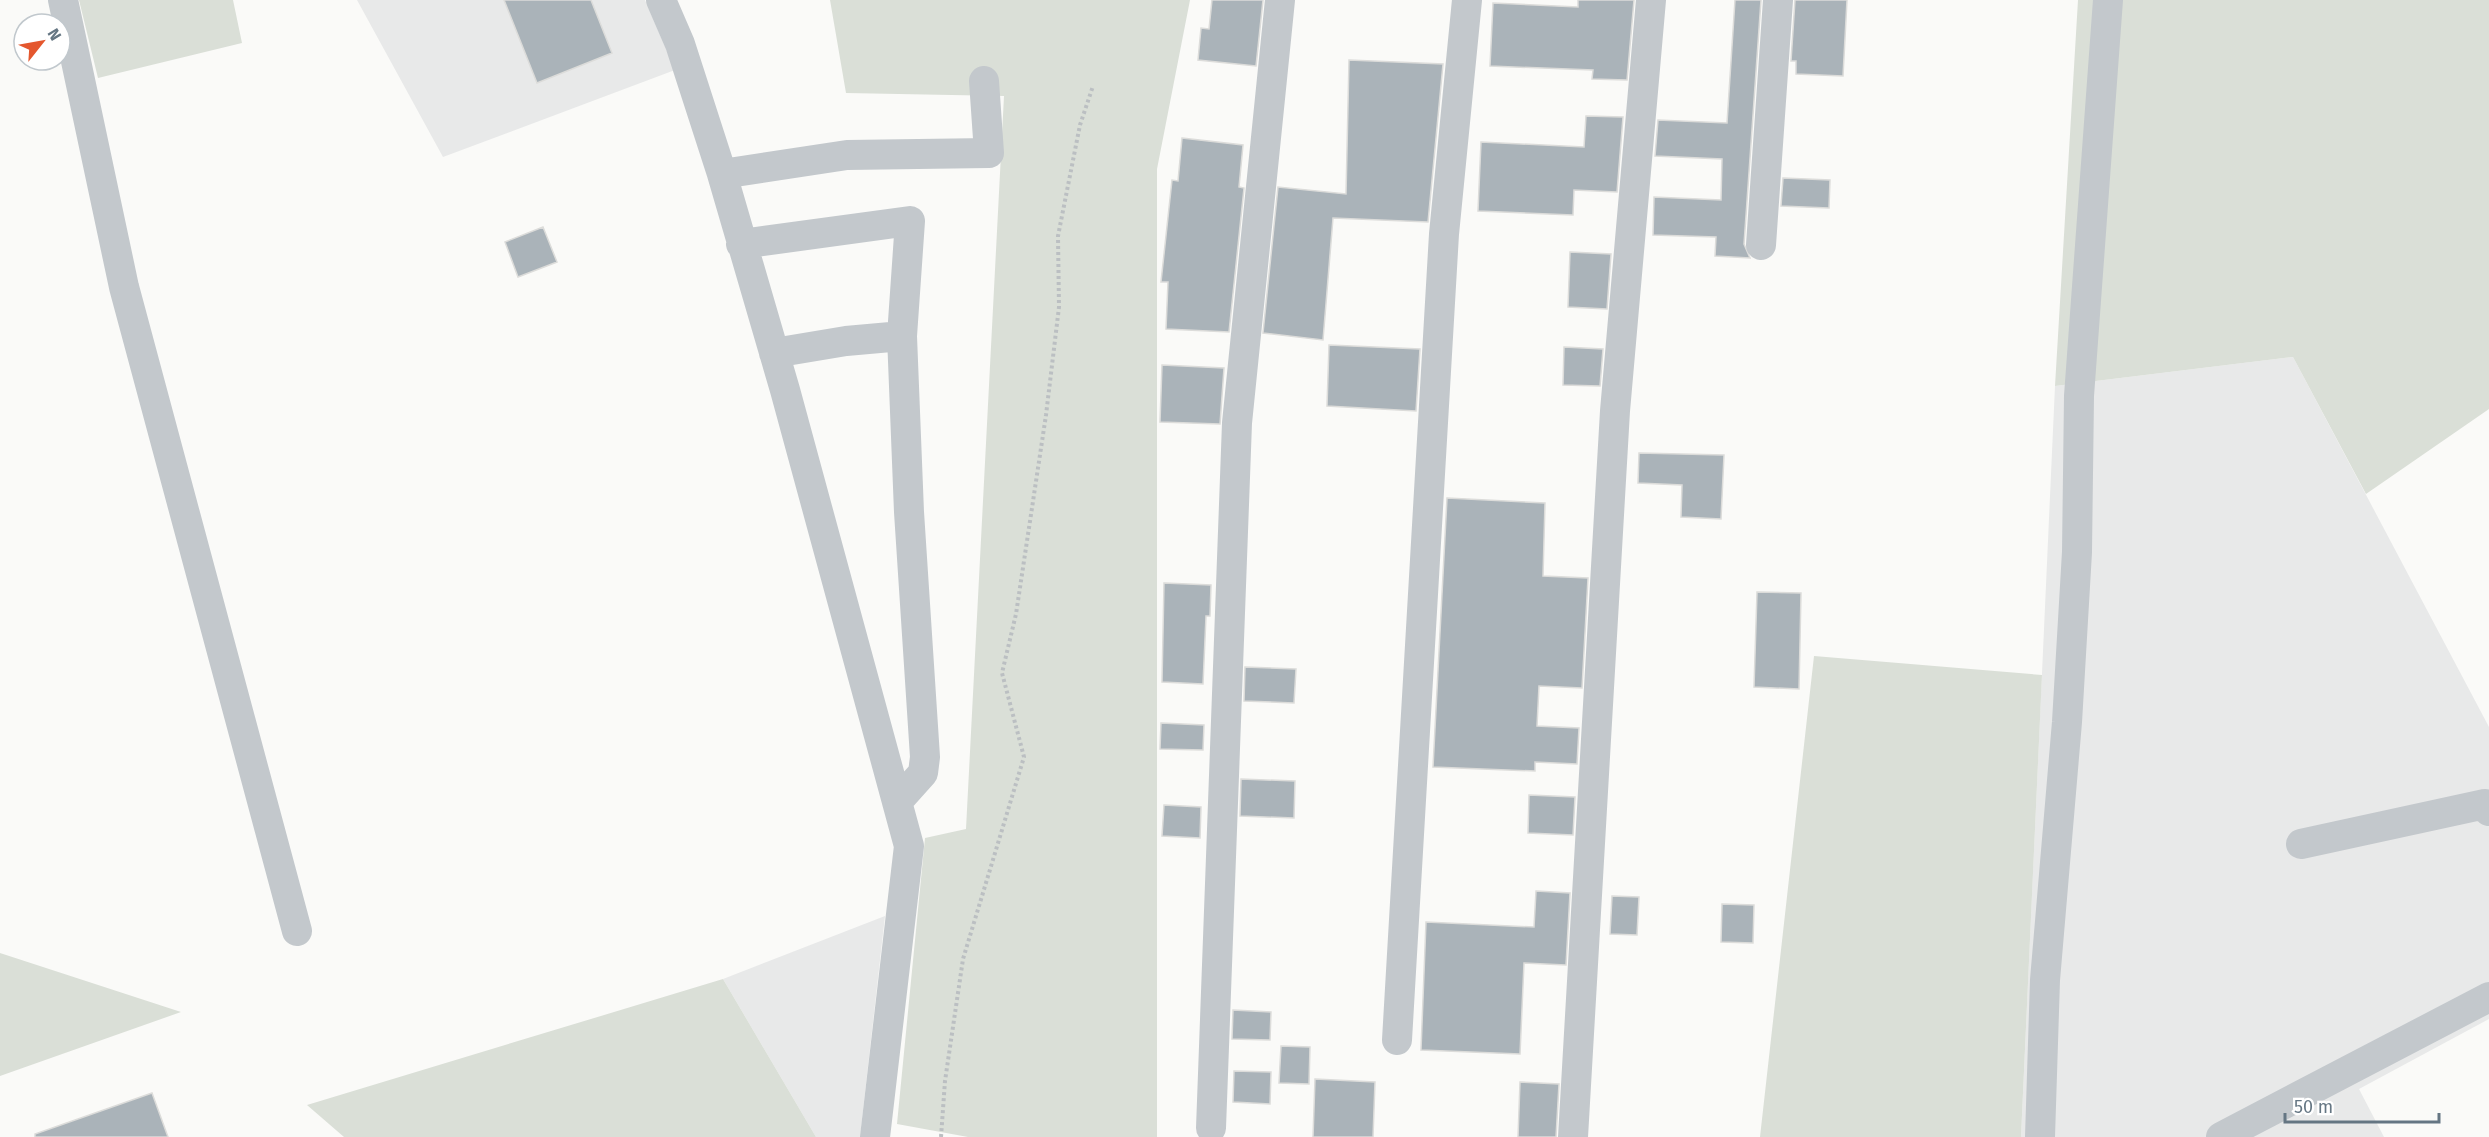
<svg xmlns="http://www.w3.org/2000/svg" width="2489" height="1137" font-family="'Fira Sans',sans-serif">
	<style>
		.built { fill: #e8e9e9 }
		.green { fill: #dadfd7 }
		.building { fill: #aab3b9; stroke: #dcdcda; stroke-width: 1.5 }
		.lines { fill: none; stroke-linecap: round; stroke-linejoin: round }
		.path { stroke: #bbbfc2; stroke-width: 4; stroke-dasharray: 3 3; stroke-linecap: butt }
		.minor { stroke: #c3c8cc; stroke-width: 30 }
	</style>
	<rect width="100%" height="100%" fill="#fafaf8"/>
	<path class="built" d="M357,0H645L675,70L443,157Z
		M2293,357L2489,727V1019L2359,1089L2384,1137H2021L2055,386Z
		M885,916L860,1137H816L723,979Z"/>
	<path class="green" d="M79,0H233L242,43L98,78Z
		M830,0H1190L1157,169V1137H968L897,1124L925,838L966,829L1004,96L846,93Z
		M2078,0H2489V409L2366,494L2293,357L2055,386Z
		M1814,656L2042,675L2021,1137H1760Z
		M0,953L181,1012L0,1076Z
		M723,979L816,1137H344L307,1105Z"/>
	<path class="building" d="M504,0H591L612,53L537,83Z
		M1212,0H1263L1256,66L1198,60L1201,28L1209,29Z
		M1578,0H1634L1627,80L1592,79L1593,70L1490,66L1493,3L1578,7Z
		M1735,0H1761L1744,244L1750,258L1715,256L1716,237L1653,235L1654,197L1721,200L1722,159L1655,156L1658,120L1727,123Z
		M1795,0H1847L1843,76L1796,74V61H1791Z
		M1349,60L1443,64L1428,222L1333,218L1323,340L1263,333L1278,187L1346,194Z
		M1586,116L1623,117L1617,192L1574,190L1573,215L1478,211L1481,142L1584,147Z
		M1182,138L1243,145L1239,187L1244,188L1229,332L1166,329L1168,282H1161L1172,180L1178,181Z
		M1783,178L1830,180L1829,208L1781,206Z
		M543,227L557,262L518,277L505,242Z
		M1570,252L1611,254L1607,309L1568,307Z
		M1329,345L1420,349L1416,411L1327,406Z
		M1564,347L1603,349L1600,386L1563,385Z
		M1162,365L1224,368L1220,424L1160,422Z
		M1639,453L1724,455L1721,519L1681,517L1682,485L1638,483Z
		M1447,498L1545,503L1543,576L1588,578L1582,688L1539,686L1537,726L1579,728L1577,764L1535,762V771L1433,767Z
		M1164,583L1211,585L1210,616H1206L1203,684L1162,682Z
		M1757,592L1801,593L1799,689L1754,687Z
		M1245,667L1296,669L1294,703L1244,701Z
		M1161,723L1204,725L1203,750L1160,749Z
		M1241,779L1295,781L1294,818L1240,816Z
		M1529,795L1575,797L1573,835L1528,833Z
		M1164,805L1201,807L1200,838L1162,836Z
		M1536,891L1570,893L1566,965L1524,963L1520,1054L1421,1050L1426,922L1534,927Z
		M1612,896L1639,897L1637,935L1610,934Z
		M1722,904L1754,905L1753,943L1721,942Z
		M1233,1010L1271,1012L1270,1040L1232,1039Z
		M1281,1046L1310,1047L1309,1084L1279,1083Z
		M1234,1071L1271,1072L1270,1104L1233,1102Z
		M1315,1079L1375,1082L1373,1137H1313Z
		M1520,1082L1559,1084L1556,1137H1518Z
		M152,1093L168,1137H35V1134Z"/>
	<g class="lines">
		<path class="path" d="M941,1137L945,1081L963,959L1024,757L1002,673L1016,614L1046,415L1059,307L1058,236L1080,125L1093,86"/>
		<path class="minor" d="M63,0L124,287L297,931
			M661,0L680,44L722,174L785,390L909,846L875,1137
			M722,174L847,155L989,153L984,81
			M741,244L910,221L902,336L846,341L774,353
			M1761,245L1778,0
			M897,802L923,773L925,757L909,512L902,336
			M2301,844L2485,804L2489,811
			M1397,1040L1444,234L1467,0
			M1211,1128L1237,423L1280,0
			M1573,1137L1615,411L1651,0
			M2040,1137L2045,980L2067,722L2077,552L2079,396L2108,0
			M2221,1137L2489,997"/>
	</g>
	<g transform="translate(42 42) rotate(59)"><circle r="28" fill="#ffffff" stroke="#c1c8cd" stroke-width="1.5"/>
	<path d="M0-4.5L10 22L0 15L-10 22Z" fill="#e4572e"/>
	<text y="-9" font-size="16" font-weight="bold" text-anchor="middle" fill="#657683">N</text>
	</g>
	<path d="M2285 1113v9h154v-9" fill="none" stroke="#657683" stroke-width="3"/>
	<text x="2294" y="1113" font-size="18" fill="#657683" stroke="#ffffff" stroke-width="4.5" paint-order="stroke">50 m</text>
</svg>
